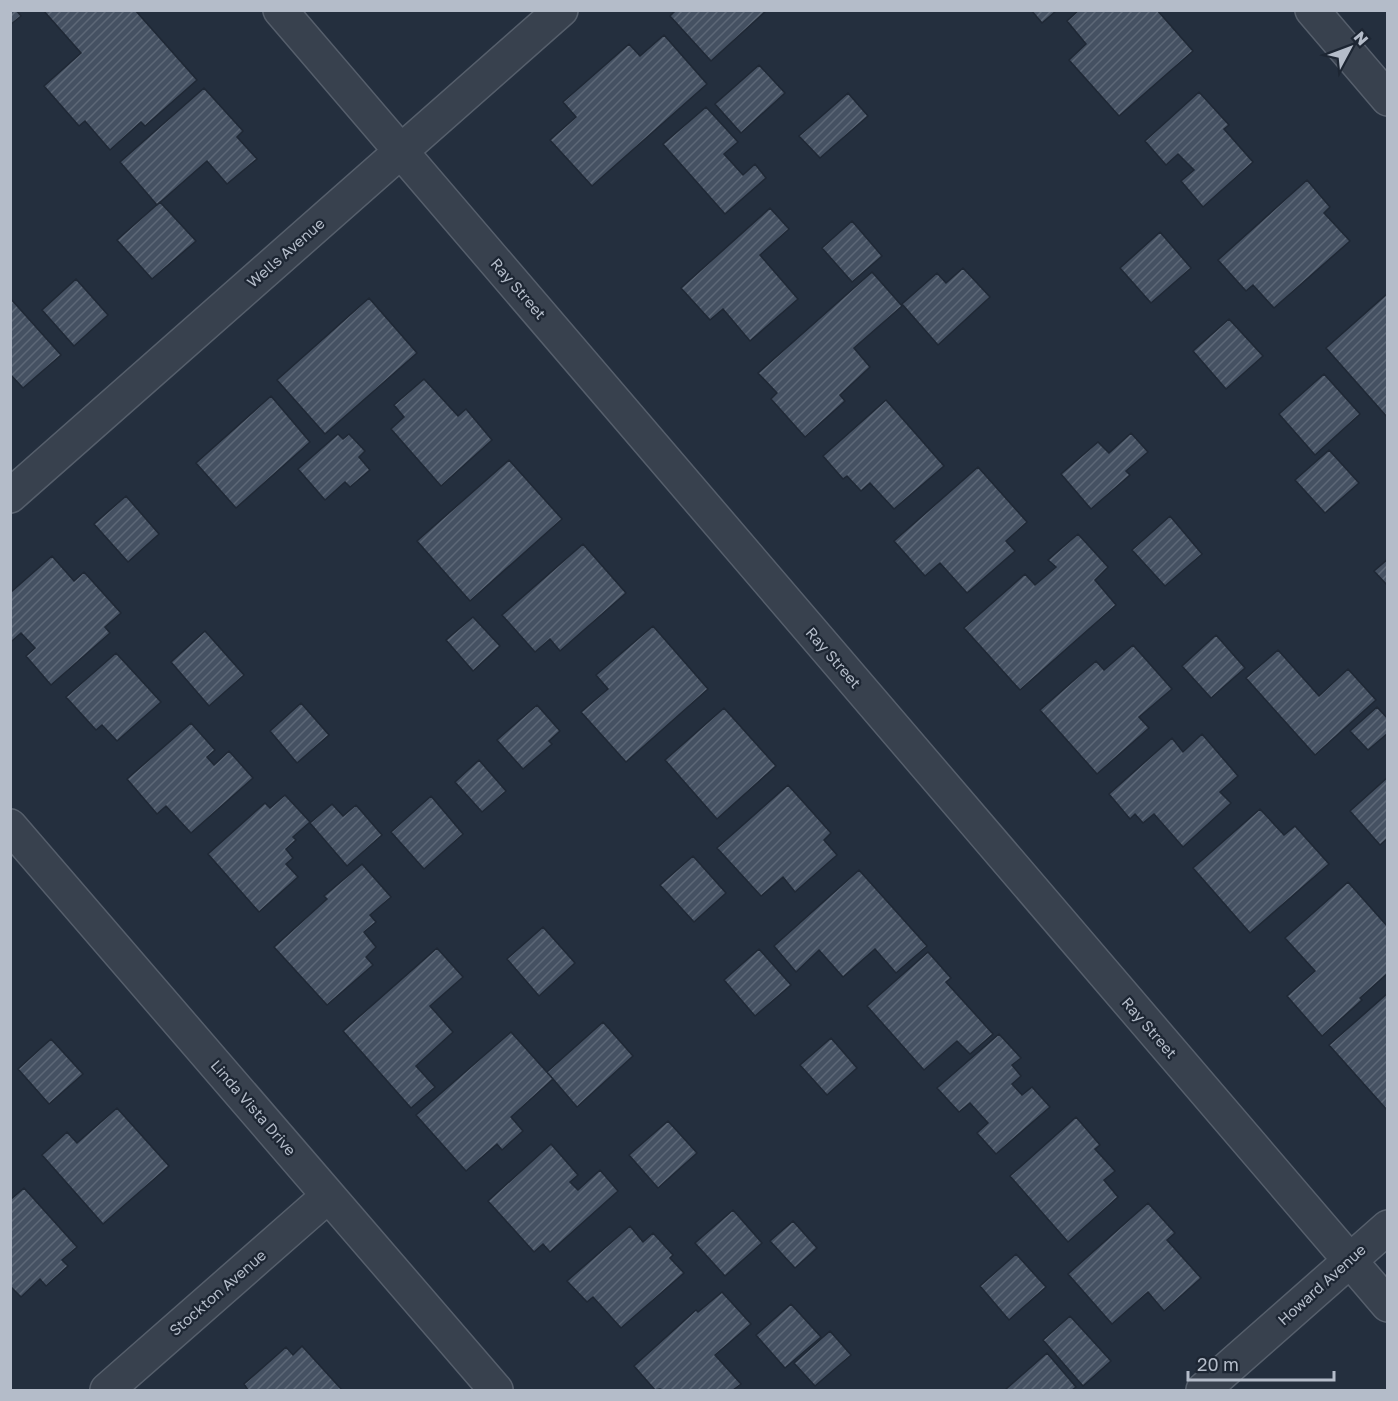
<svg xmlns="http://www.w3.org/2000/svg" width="1398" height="1401" font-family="'Golos Text',sans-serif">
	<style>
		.building { fill: url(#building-hatch); stroke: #1f2835; stroke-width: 1.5 }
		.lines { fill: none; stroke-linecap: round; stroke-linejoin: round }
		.minor-casing { stroke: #565f6c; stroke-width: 36 }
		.minor { stroke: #38414e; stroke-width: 33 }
		.labels { text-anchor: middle; stroke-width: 4.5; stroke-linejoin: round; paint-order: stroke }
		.street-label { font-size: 15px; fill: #b4bcc9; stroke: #1d2633 }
	</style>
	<defs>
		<pattern id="building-hatch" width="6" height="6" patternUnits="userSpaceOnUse" patternTransform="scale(1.5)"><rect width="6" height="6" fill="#455162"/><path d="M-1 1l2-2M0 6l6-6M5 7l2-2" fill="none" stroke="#5d6877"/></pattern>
	</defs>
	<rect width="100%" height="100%" fill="#242f3e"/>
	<path class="building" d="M10,10H16L21,16L10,25Z
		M43,10H135L197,80L145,126L141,122L110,150L85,121L79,126L44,86L81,53Z
		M676,10H767L711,61L670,16Z
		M1031,10H1057L1042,23Z
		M1079,10H1157L1193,51L1119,116L1069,60L1086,44L1067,21Z
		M664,35L707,84L592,186L550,140L576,117L563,102L629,44L640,56Z
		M759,65L785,93L741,133L715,104Z
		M204,88L243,131L237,137L257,159L227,184L207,161L157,205L120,162Z
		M1199,92L1229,125L1224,129L1253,162L1203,207L1181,181L1194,170L1178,154L1166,165L1145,141Z
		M848,93L868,116L820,158L799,136Z
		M706,107L738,142L724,154L743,175L755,164L766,178L725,214L663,144Z
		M1307,180L1330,207L1324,213L1350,241L1274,308L1253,285L1246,291L1218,260Z
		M160,202L196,241L152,279L117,240Z
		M770,208L789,229L760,255L798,299L750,341L723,309L710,320L681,288Z
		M852,221L882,256L852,282L822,248Z
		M1160,232L1191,268L1151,303L1120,268Z
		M963,268L990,297L938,345L902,304L937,273L946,283Z
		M872,272L902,306L854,348L870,367L840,395L845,401L805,437L771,399L777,393L758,373Z
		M76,279L108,315L74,346L42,310Z
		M1388,293V418L1326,348Z
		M10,298L61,355L23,388L10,374Z
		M369,298L417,353L325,434L277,380Z
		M1229,319L1263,356L1226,389L1193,351Z
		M1324,374L1360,414L1315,455L1279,414Z
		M424,379L458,416L466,409L492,440L441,486L391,429L404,417L394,405Z
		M271,396L310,442L236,508L196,463Z
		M886,400L944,466L894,509L870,483L861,491L847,476L843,479L823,456Z
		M1131,433L1148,452L1126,471L1130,475L1091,509L1061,474L1098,442L1109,453Z
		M338,434L343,439L349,434L365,451L359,457L370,470L350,487L345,482L325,500L298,469Z
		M1329,450L1359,483L1325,513L1295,480Z
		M509,460L562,519L470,601L417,541Z
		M978,467L1027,522L1006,541L1015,551L967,593L940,563L925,576L894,541Z
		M126,496L159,534L128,562L94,524Z
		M1170,516L1202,554L1165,586L1132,550Z
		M1078,534L1108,567L1095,580L1116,605L1020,690L964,628L1025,574L1035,585L1056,567L1048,560Z
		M583,544L626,593L560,651L550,639L535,652L502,615Z
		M52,556L74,581L84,572L121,613L105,627L110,633L51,685L26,656L35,648L21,633L12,641L10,639V593Z
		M1388,559V586L1374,571Z
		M473,617L500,646L473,671L446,640Z
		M653,626L708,689L626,762L581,712L608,689L596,675Z
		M205,631L244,675L209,706L171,662Z
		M1216,635L1245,668L1211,698L1182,666Z
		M1133,645L1172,689L1139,717L1149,728L1097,774L1040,710L1096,661L1104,670Z
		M1278,650L1319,696L1348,669L1376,700L1315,755L1246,678Z
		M116,653L161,702L117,741L102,725L96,730L66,697Z
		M301,703L329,735L297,763L270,731Z
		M537,705L560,731L549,741L552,744L523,769L497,740Z
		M1377,707L1388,719V733L1368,750L1350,731Z
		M724,708L776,766L717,819L665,760Z
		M191,723L215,750L207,757L214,765L229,751L253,778L191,833L166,806L157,814L127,779Z
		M1202,734L1238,776L1220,792L1231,803L1183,847L1154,814L1143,823L1135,814L1130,819L1109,794L1172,738L1183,752Z
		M479,760L506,791L482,812L455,782Z
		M1388,777V838L1380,845L1350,811Z
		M788,785L831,833L824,840L837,855L795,892L783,877L761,896L717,848Z
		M285,795L310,822L293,837L296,840L286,849L293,858L286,864L298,877L259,912L208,854L265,803L270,808Z
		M431,796L463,834L424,869L391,832Z
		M332,804L343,816L356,805L382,835L347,866L310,823Z
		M1260,809L1284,835L1295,826L1329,864L1250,933L1193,868Z
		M693,856L726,893L694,922L660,885Z
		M362,864L391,897L370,915L376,922L364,932L376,947L366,957L373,965L327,1005L274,947L327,899L324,896Z
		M859,870L927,946L896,973L875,949L843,977L819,950L796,972L774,946Z
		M1348,882L1388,927V973L1360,998L1362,1000L1322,1036L1287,996L1315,971L1285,938Z
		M543,927L575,963L539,996L507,959Z
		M437,948L463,977L430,1006L453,1032L416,1066L435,1087L411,1108L343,1031Z
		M759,949L791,985L755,1016L724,980Z
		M928,952L951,978L946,982L993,1034L970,1054L957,1041L924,1070L867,1006Z
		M1388,993V1111L1329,1045Z
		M603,1022L633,1056L577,1107L547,1072Z
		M511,1032L553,1079L511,1117L523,1131L502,1150L497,1144L466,1171L416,1115Z
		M999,1034L1021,1058L1012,1065L1021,1076L1012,1084L1022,1095L1032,1087L1050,1107L996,1154L977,1133L988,1123L970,1103L959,1112L937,1088Z
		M831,1038L857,1068L827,1095L800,1065Z
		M51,1039L83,1074L49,1104L18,1069Z
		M117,1108L169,1166L103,1224L42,1155L67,1132L77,1143Z
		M1076,1117L1100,1145L1095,1149L1115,1171L1104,1180L1118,1197L1068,1242L1010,1176Z
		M668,1121L697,1153L658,1188L629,1155Z
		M551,1144L578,1175L570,1182L578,1190L600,1170L618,1191L550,1252L543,1244L534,1252L488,1201Z
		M24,1188L77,1247L62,1260L68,1266L46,1286L40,1279L21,1297L10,1286V1200Z
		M1148,1203L1175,1233L1167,1240L1201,1278L1164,1311L1148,1292L1112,1324L1068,1274Z
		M733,1210L762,1243L725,1276L695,1243Z
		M793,1221L817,1248L795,1268L770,1241Z
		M630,1226L643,1242L653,1233L673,1255L670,1258L684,1273L621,1328L593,1297L587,1302L567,1281Z
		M1016,1254L1046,1287L1009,1320L980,1286Z
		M722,1292L751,1324L715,1355L741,1384L733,1390H662L660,1389L655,1390L634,1366L696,1310L698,1312Z
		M791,1304L821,1337L785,1368L756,1335Z
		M1070,1316L1111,1361L1083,1386L1043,1340Z
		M830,1331L851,1355L815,1386L794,1363Z
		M302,1346L342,1390H248L244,1384L286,1347L293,1355Z
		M1047,1353L1076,1387L1072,1390H1005Z"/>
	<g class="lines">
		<defs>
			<path id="minor" d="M280,10L1388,1305
				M1312,10L1388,99
				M10,496L561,10
				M10,826L496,1390
				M107,1390L328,1196
				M1203,1390L1388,1227"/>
		</defs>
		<use href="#minor" class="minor-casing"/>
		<use href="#minor" class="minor"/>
	</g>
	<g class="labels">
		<g class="street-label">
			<text transform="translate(286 253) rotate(-41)" y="5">Wells Avenue</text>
			<text transform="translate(518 289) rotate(49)" y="5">Ray Street</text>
			<text transform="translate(833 658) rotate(49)" y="5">Ray Street</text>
			<text transform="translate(1149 1028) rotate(49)" y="5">Ray Street</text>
			<text transform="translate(253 1108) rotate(49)" y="5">Linda Vista Drive</text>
			<text transform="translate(1322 1285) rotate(-42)" y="5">Howard Avenue</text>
			<text transform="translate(218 1293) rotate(-41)" y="5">Stockton Avenue</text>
		</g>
	</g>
	<rect width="1398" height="1401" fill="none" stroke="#b4bcc9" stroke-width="24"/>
	<g transform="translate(1350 48) rotate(49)" stroke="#1d2633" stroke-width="4.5" paint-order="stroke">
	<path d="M0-4.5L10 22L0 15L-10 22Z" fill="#b4bcc9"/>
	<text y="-9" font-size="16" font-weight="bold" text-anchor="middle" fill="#b4bcc9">N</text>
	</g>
	<path d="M1188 1371v9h146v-9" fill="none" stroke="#b4bcc9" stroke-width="3"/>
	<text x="1197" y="1371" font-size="18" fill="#b4bcc9" stroke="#1d2633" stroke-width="4.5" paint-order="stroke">20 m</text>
</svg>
